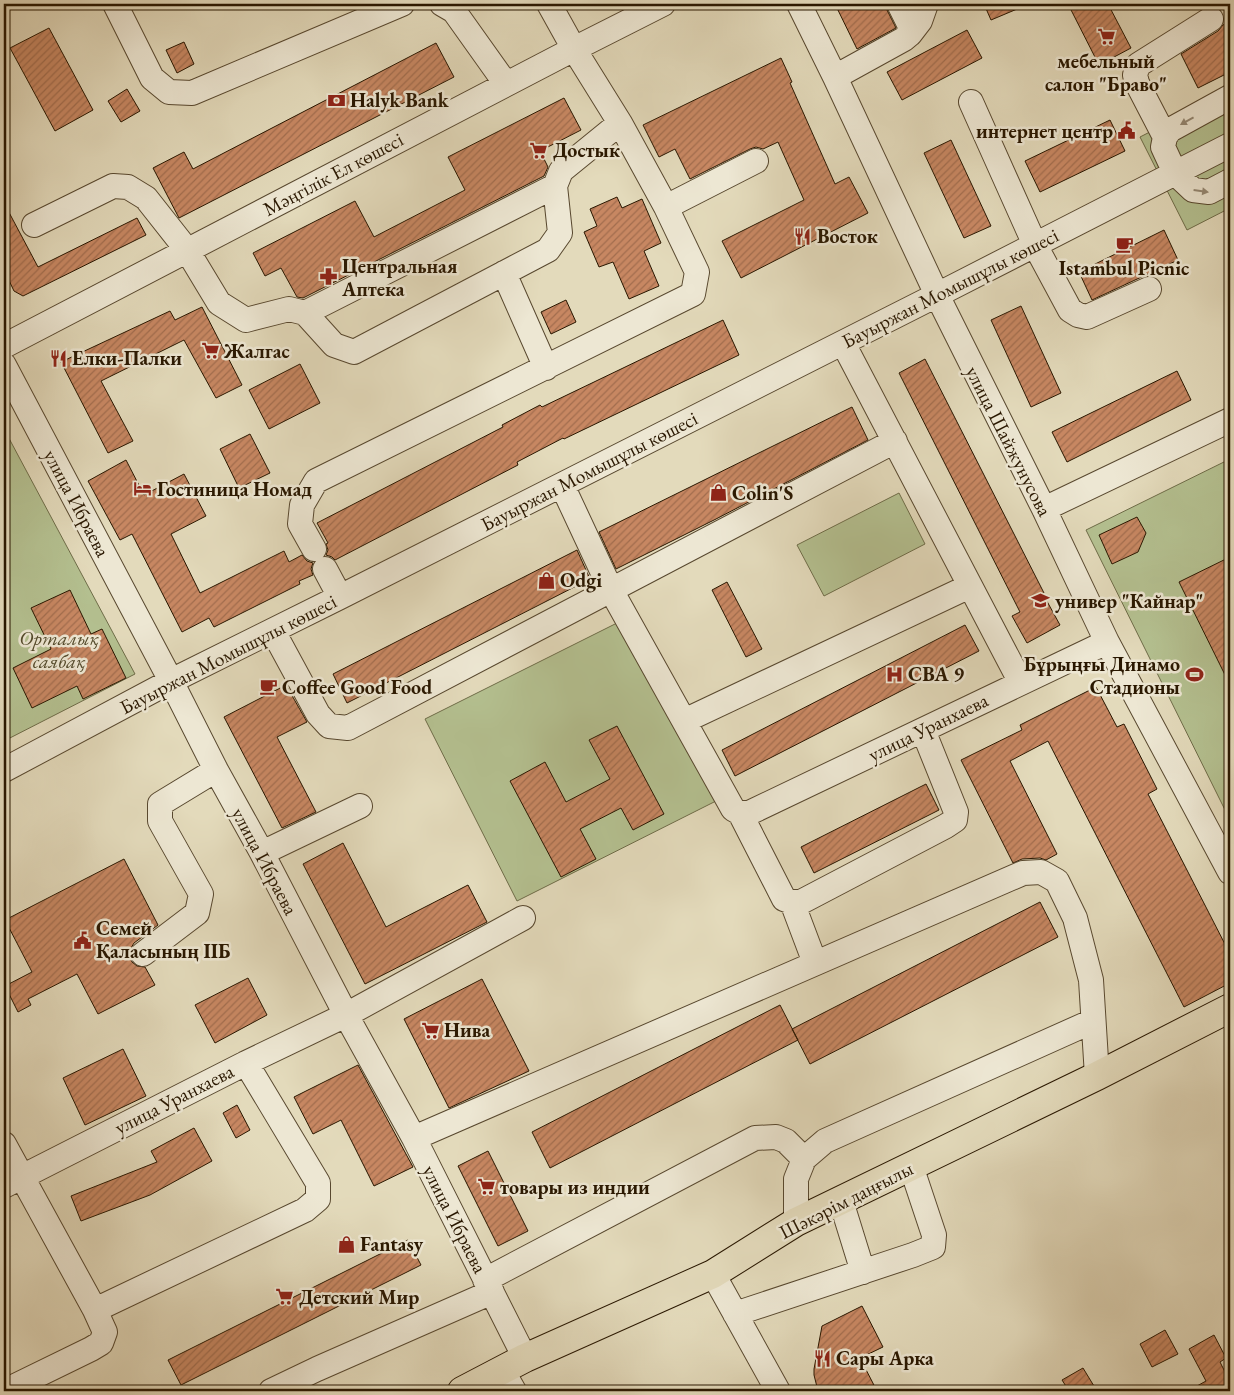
<svg xmlns="http://www.w3.org/2000/svg" width="1234" height="1395" font-family="'EB Garamond',serif">
	<style>
		.park { fill: #b4c090; stroke: #6e6c48 }
		.building { fill: url(#building-hatch); stroke: #291700 }
		.lines { fill: none; stroke-linecap: round; stroke-linejoin: round }
		.minor-casing { stroke: #58482f; stroke-width: 26 }
		.major-casing { stroke: #291700; stroke-width: 30 }
		.minor { stroke: #ede7d3; stroke-width: 24 }
		.major { stroke: #e3dabb; stroke-width: 28 }
		.oneway { fill: #958974 }
		.labels { text-anchor: middle; stroke-width: 5; stroke-linejoin: round; paint-order: stroke }
		.poi-label { font-size: 20px; font-weight: bold; fill: #291700; stroke: #ede7d3; text-anchor: start }
		.street-label { font-size: 20px; fill: #291700; stroke: #ede7d3 }
		.park-label { font-size: 20px; font-style: italic; fill: #534a2b; stroke: #ede7d3 }
	</style>
	<defs>
		<pattern id="building-hatch" width="6" height="6" patternUnits="userSpaceOnUse" patternTransform="scale(1.25)"><rect width="6" height="6" fill="#c78762"/><path d="M-1 1l2-2M0 6l6-6M5 7l2-2" fill="none" stroke="#a26d4e"/></pattern>
	</defs>
	<rect width="100%" height="100%" fill="#e3dabb"/>
	<filter id="stains"><feTurbulence type="fractalNoise" baseFrequency=".004" numOctaves="4"/><feColorMatrix values="0 0 0 0 .2 0 0 0 0 .09 0 0 0 0 .02 0 0 0 .5 -.17"/></filter>
	<radialGradient id="worn" r=".72"><stop offset=".6" stop-color="#630" stop-opacity="0"/><stop offset="1" stop-color="#630" stop-opacity=".3"/></radialGradient>
	<path class="park" d="M1230,91V208L1187,230L1140,137Z
		M4,429L135,674L4,741Z
		M1230,459V820L1086,530Z
		M899,493L925,544L824,596L797,545Z
		M627,618L718,800L517,901L425,719Z"/>
	<path class="building" d="M835,4H884L896,28L857,49Z
		M984,4H1029L991,20Z
		M1068,4H1108L1131,48L1099,65Z
		M1230,21V72L1198,88L1181,54L1218,31L1223,25Z
		M49,28L93,110L55,131L10,48Z
		M967,30L982,58L902,100L887,72Z
		M184,42L194,64L177,73L166,50Z
		M436,43L454,77L179,218L153,168L184,152L193,169Z
		M781,58L792,82L790,83L835,184L849,177L868,213L741,278L722,241L804,200L778,142L763,149L756,147L750,149L690,179L675,149L659,157L643,125Z
		M127,89L140,111L121,122L108,101Z
		M564,98L581,130L540,151L548,167L544,176L303,298L297,297L281,268L265,276L253,253L355,201L374,237L465,190L448,157Z
		M1110,120L1125,151L1040,192L1025,161Z
		M951,140L991,226L964,238L924,153Z
		M617,197L622,208L642,199L661,243L644,251L659,286L629,299L613,262L599,267L584,232L597,226L590,209Z
		M4,203L38,267L137,218L146,235L23,296L14,291L4,270Z
		M1164,230L1178,260L1092,300L1079,272Z
		M566,300L576,322L551,334L541,312Z
		M1021,306L1061,393L1031,407L991,320Z
		M202,307L242,385L216,398L184,340L101,381L133,441L108,453L61,362L170,311L175,320Z
		M723,320L739,355L564,439L563,438L517,462L518,465L335,560L332,557L326,555L328,550L326,544L328,543L317,523L503,427L502,425L540,405L542,407Z
		M925,359L1044,593L1043,594L1060,625L1027,643L1012,616L1020,612L899,373Z
		M300,364L320,403L269,429L249,390Z
		M1177,371L1191,400L1067,462L1052,432Z
		M852,407L868,440L716,519L616,569L599,532Z
		M250,434L270,473L239,488L220,449Z
		M126,460L144,495L184,474L206,516L171,534L200,593L284,551L289,562L302,555L307,561L313,563L311,569L313,575L299,581L300,584L214,627L209,618L182,632L132,534L120,540L88,481Z
		M1137,517L1146,533L1138,552L1112,564L1099,535Z
		M577,550L590,579L347,703L333,674Z
		M1230,557V685L1179,582Z
		M727,582L762,649L746,657L712,590Z
		M70,590L91,634L102,629L126,678L83,699L77,686L32,708L13,668L51,649L31,608Z
		M965,625L979,651L735,776L722,750Z
		M286,685L307,722L277,737L316,812L282,828L224,717Z
		M1096,687L1117,727L1124,724L1157,789L1148,794L1230,954V983L1184,1007L1048,741L1010,761L1057,854L1046,860L1040,858L1022,859L1013,863L961,760L1022,730L1020,725Z
		M617,726L664,814L633,830L621,808L580,829L596,859L561,877L510,781L545,762L566,802L610,779L589,740Z
		M926,784L939,810L814,873L801,847Z
		M343,843L386,927L468,885L487,922L365,984L303,864Z
		M124,859L158,925L134,943L131,948L129,955L132,962L137,966L145,967L155,985L98,1014L77,974L28,999L31,1005L18,1012L5,986L32,972L5,920Z
		M1040,902L1058,937L810,1064L792,1029Z
		M248,978L267,1015L215,1043L195,1005Z
		M482,979L529,1071L449,1108L404,1019Z
		M780,1005L798,1040L550,1168L532,1132Z
		M123,1049L146,1096L85,1125L63,1078Z
		M358,1065L413,1167L374,1186L341,1120L313,1134L294,1097Z
		M237,1105L250,1130L236,1138L223,1113Z
		M194,1128L212,1161L150,1195L81,1221L71,1196L157,1162L151,1151Z
		M488,1151L528,1231L498,1246L458,1166Z
		M408,1240L421,1265L181,1385L168,1360Z
		M862,1306L883,1347L860,1358L877,1391H818L814,1375V1369L822,1326Z
		M1165,1330L1178,1354L1152,1367L1140,1344Z
		M1214,1335L1226,1358L1220,1362L1230,1382V1391H1188L1206,1381L1189,1349Z
		M1083,1368L1097,1391H1069L1062,1380Z"/>
	<g class="lines">
		<defs>
			<path id="minor" d="M115,4L152,78L169,92L192,93L402,4
				M442,4L454,11L506,84
				M799,4L835,77L937,295L1044,509L1107,642L1230,872
				M910,34L920,21L926,4
				M835,77L904,39L910,34L909,24L899,4
				M1230,97L1170,130L1165,137L1163,147L1175,173L1193,190L1209,192L1230,181
				M971,102L1035,245L1070,310L1078,315L1087,317L1149,289
				M1165,137L1137,83L1135,75L1138,65L1211,19
				M666,207L756,161
				M34,225L113,186L128,187L146,198L187,250L219,303L246,320L289,309L305,313L334,345L354,352L548,250L560,233L555,186L561,171L620,123
				M504,273L546,368
				M305,313L555,186
				M843,343L1021,683
				M4,346L574,49L663,4
				M4,365L171,681L216,770L262,853L346,1015L414,1138L525,1358
				M562,485L611,590L733,809L740,813H749L1107,642
				M1044,509L1230,420
				M314,549L300,524L302,505L316,481L693,294L697,272L666,207L620,123L574,49L549,4
				M325,569L340,597
				M273,631L318,714L329,726L348,728L895,441
				M684,721L970,586
				M4,770L171,681L340,597L937,295L1230,145
				M740,813L784,899L792,902H801L946,826L955,820L956,812L923,730
				M262,853L360,806
				M792,902L815,963
				M143,954L197,913L201,894L160,821V804L216,770
				M414,1138L1023,873L1041,872L1057,881L1075,918L1091,980L1097,1076
				M4,1144L95,1310
				M4,1186L246,1063L346,1015L523,918
				M841,1201L863,1272
				M796,1222V1179L804,1159L825,1141L1093,1021
				M713,1274L778,1391
				M485,1280L755,1138L776,1137L786,1141L804,1159
				M735,1314L913,1255L933,1247L934,1235L911,1166
				M502,1370L514,1391
				M5,1391L91,1349L101,1343L105,1332L95,1310L305,1210L318,1199V1183L246,1063
				M271,1391L317,1369L492,1292"/>
			<path id="major" d="M462,1391L525,1358L713,1274L796,1222L1097,1076L1230,1008"/>
		</defs>
		<use href="#minor" class="minor-casing"/>
		<use href="#major" class="major-casing"/>
		<use href="#minor" class="minor"/>
		<use href="#major" class="major"/>
	</g>
	<defs><path id="oneway-solid" d="M-6-.8H1V-3.2L6.5 0L1 3.2V.8H-6Z" transform="scale(1.25)"/></defs>
	<g class="oneway">
		<use href="#oneway-solid" transform="translate(1187 121) rotate(151)"/>
		<use href="#oneway-solid" transform="translate(1201 191) rotate(8)"/>
	</g>
	<defs>
		<symbol id="supermarket-bare" viewBox="-9 -9 18 18"><path d="M-6-5.5h2.5l.6 2H6L4.5 2H-2.5L-4.4-4H-6ZM-1.5 3.2a1.3 1.3 0 1 0 .1 0ZM3 3.2a1.3 1.3 0 1 0 .1 0Z" fill="#8f2418" stroke="#ede7d3" stroke-width="2.5" paint-order="stroke"/></symbol>
		<symbol id="bank-bare" viewBox="-9 -9 18 18"><path d="M-6-4H6V4H-6ZM0-2.3a2.3 2.3 0 1 0 0 4.6a2.3 2.3 0 1 0 0-4.6Z" fill="#8f2418" stroke="#ede7d3" stroke-width="2.5" paint-order="stroke"/></symbol>
		<symbol id="civic-bare" viewBox="-9 -9 18 18"><path d="M-.6-6.5H3V-4.5H.6V-3L4-1V1h2V6H-6V1h2V-1L-.6-3ZM-1.2 2.5V6h2.4V2.5Z" fill="#8f2418" stroke="#ede7d3" stroke-width="2.5" paint-order="stroke"/></symbol>
		<symbol id="restaurant-bare" viewBox="-9 -9 18 18"><path d="M-5-6h1v4h1v-4h1v4h1v-4h1v5L-1.5 .5V6h-2V.5L-5-1ZM5-6V6H3V1.5H1.5Q1.5-4 5-6Z" fill="#8f2418" stroke="#ede7d3" stroke-width="2.5" paint-order="stroke"/></symbol>
		<symbol id="cafe-bare" viewBox="-9 -9 18 18"><path d="M-5.5-4.5H6V0H3Q3 3.5 0 3.5H-2.5Q-5.5 3.5-5.5 0ZM3-3.2v2h1.7v-2ZM-6 4.5H4V6H-6Z" fill="#8f2418" stroke="#ede7d3" stroke-width="2.5" paint-order="stroke"/></symbol>
		<symbol id="pharmacy-bare" viewBox="-9 -9 18 18"><path d="M-2-6h4v4h4v4h-4v4h-4v-4h-4v-4h4Z" fill="#8f2418" stroke="#ede7d3" stroke-width="2.5" paint-order="stroke"/></symbol>
		<symbol id="hotel-bare" viewBox="-9 -9 18 18"><path d="M-6-4.5h1.5V1H6V5H4.5V3h-9V5H-6ZM-4 0a1.8 1.8 0 1 1 3.6 0ZM.5 0V-2.5h3Q6-2.5 6 0Z" fill="#8f2418" stroke="#ede7d3" stroke-width="2.5" paint-order="stroke"/></symbol>
		<symbol id="shop-bare" viewBox="-9 -9 18 18"><path d="M-5-2.5h2.3a2.7 3.5 0 0 1 5.4 0H5L5.5 6h-11ZM-1.5-2.5h3a1.5 2.3 0 0 0-3 0Z" fill="#8f2418" stroke="#ede7d3" stroke-width="2.5" paint-order="stroke"/></symbol>
		<symbol id="university-bare" viewBox="-9 -9 18 18"><path d="M0-5L7-2L0 1L-7-2ZM-4 1L0 2.5L4 1V4Q0 6-4 4Z" fill="#8f2418" stroke="#ede7d3" stroke-width="2.5" paint-order="stroke"/></symbol>
		<symbol id="hospital-bare" viewBox="-9 -9 18 18"><path d="M-5-5h3v3.5h4V-5h3V5h-3V1.5h-4V5h-3Z" fill="#8f2418" stroke="#ede7d3" stroke-width="2.5" paint-order="stroke"/></symbol>
		<symbol id="stadium-bare" viewBox="-9 -9 18 18"><path d="M0-5a6.5 5 0 1 0 0 10a6.5 5 0 1 0 0-10ZM-3.5-1.8h7v3.6h-7Z" fill="#8f2418" stroke="#ede7d3" stroke-width="2.5" paint-order="stroke"/></symbol>
	</defs>
	<g fill-rule="evenodd">
		<use href="#supermarket-bare" x="1094" y="24" width="25" height="25"/>
		<use href="#bank-bare" x="324" y="88" width="25" height="25"/>
		<use href="#civic-bare" x="1114" y="118" width="25" height="25"/>
		<use href="#supermarket-bare" x="526" y="138" width="25" height="25"/>
		<use href="#restaurant-bare" x="790" y="224" width="25" height="25"/>
		<use href="#cafe-bare" x="1112" y="232" width="25" height="25"/>
		<use href="#pharmacy-bare" x="316" y="264" width="25" height="25"/>
		<use href="#supermarket-bare" x="198" y="338" width="25" height="25"/>
		<use href="#restaurant-bare" x="46" y="346" width="25" height="25"/>
		<use href="#hotel-bare" x="130" y="476" width="25" height="25"/>
		<use href="#shop-bare" x="706" y="480" width="25" height="25"/>
		<use href="#shop-bare" x="534" y="568" width="25" height="25"/>
		<use href="#university-bare" x="1028" y="588" width="25" height="25"/>
		<use href="#hospital-bare" x="882" y="662" width="25" height="25"/>
		<use href="#stadium-bare" x="1182" y="662" width="25" height="25"/>
		<use href="#cafe-bare" x="256" y="674" width="25" height="25"/>
		<use href="#civic-bare" x="70" y="928" width="25" height="25"/>
		<use href="#supermarket-bare" x="418" y="1018" width="25" height="25"/>
		<use href="#supermarket-bare" x="474" y="1174" width="25" height="25"/>
		<use href="#shop-bare" x="334" y="1232" width="25" height="25"/>
		<use href="#supermarket-bare" x="272" y="1284" width="25" height="25"/>
		<use href="#restaurant-bare" x="810" y="1346" width="25" height="25"/>
	</g>
	<g class="labels">
		<g class="poi-label">
			<text x="1106" y="68" text-anchor="middle">мебельный<tspan x="1106" dy="23">салон "Браво"</tspan></text>
			<text x="350" y="107">Halyk Bank</text>
			<text x="1113" y="138" text-anchor="end">интернет центр</text>
			<text x="553" y="157">Достык</text>
			<text x="817" y="243">Восток</text>
			<text x="342" y="273">Центральная<tspan x="342" dy="23">Аптека</tspan></text>
			<text x="1124" y="275" text-anchor="middle">Istambul Picnic</text>
			<text x="224" y="358">Жалгас</text>
			<text x="72" y="365">Елки-Палки</text>
			<text x="157" y="496">Гостиница Номад</text>
			<text x="732" y="500">Colin'S</text>
			<text x="560" y="587">Odgi</text>
			<text x="1055" y="608">универ "Кайнар"</text>
			<text x="1180" y="671" text-anchor="end">Бұрыңғы Динамо<tspan x="1180" dy="23">Стадионы</tspan></text>
			<text x="908" y="681">СВА 9</text>
			<text x="282" y="694">Coffee Good Food</text>
			<text x="96" y="935">Семей<tspan x="96" dy="23">Қаласының ІІБ</tspan></text>
			<text x="444" y="1037">Нива</text>
			<text x="500" y="1194">товары из индии</text>
			<text x="360" y="1251">Fantasy</text>
			<text x="299" y="1304">Детский Мир</text>
			<text x="836" y="1365">Сары Арка</text>
		</g>
		<g class="street-label">
			<text transform="translate(333 174) rotate(-28)" y="7">Мәңгілік Ел көшесі</text>
			<text transform="translate(950 288) rotate(-27)" y="7">Бауыржан Момышұлы көшесі</text>
			<text transform="translate(1009 441) rotate(63)" y="7">улица Шайжунусова</text>
			<text transform="translate(589 471) rotate(-27)" y="7">Бауыржан Момышұлы көшесі</text>
			<text transform="translate(77 503) rotate(62)" y="7">улица Ибраева</text>
			<text transform="translate(228 654) rotate(-27)" y="7">Бауыржан Момышұлы көшесі</text>
			<text transform="translate(928 727) rotate(-26)" y="7">улица Уранхаева</text>
			<text transform="translate(265 861) rotate(62)" y="7">улица Ибраева</text>
			<text transform="translate(174 1099) rotate(-27)" y="7">улица Уранхаева</text>
			<text transform="translate(846 1200) rotate(-27)" y="7">Шәкәрім даңғылы</text>
			<text transform="translate(455 1219) rotate(63)" y="7">улица Ибраева</text>
		</g>
		<g class="park-label">
			<text x="59" y="645">Орталық<tspan x="59" dy="23">саябақ</tspan></text>
		</g>
	</g>
	<rect width="1234" height="1395" fill="none" stroke="#e3dabb" stroke-width="20"/>
	<rect x="5" y="5" width="1224" height="1385" fill="none" stroke="#291700" stroke-width="2.5"/>
	<rect x="10" y="10" width="1214" height="1375" fill="none" stroke="#291700"/>
	<rect width="100%" height="100%" filter="url(#stains)"/>
	<rect width="100%" height="100%" fill="url(#worn)"/>
</svg>
